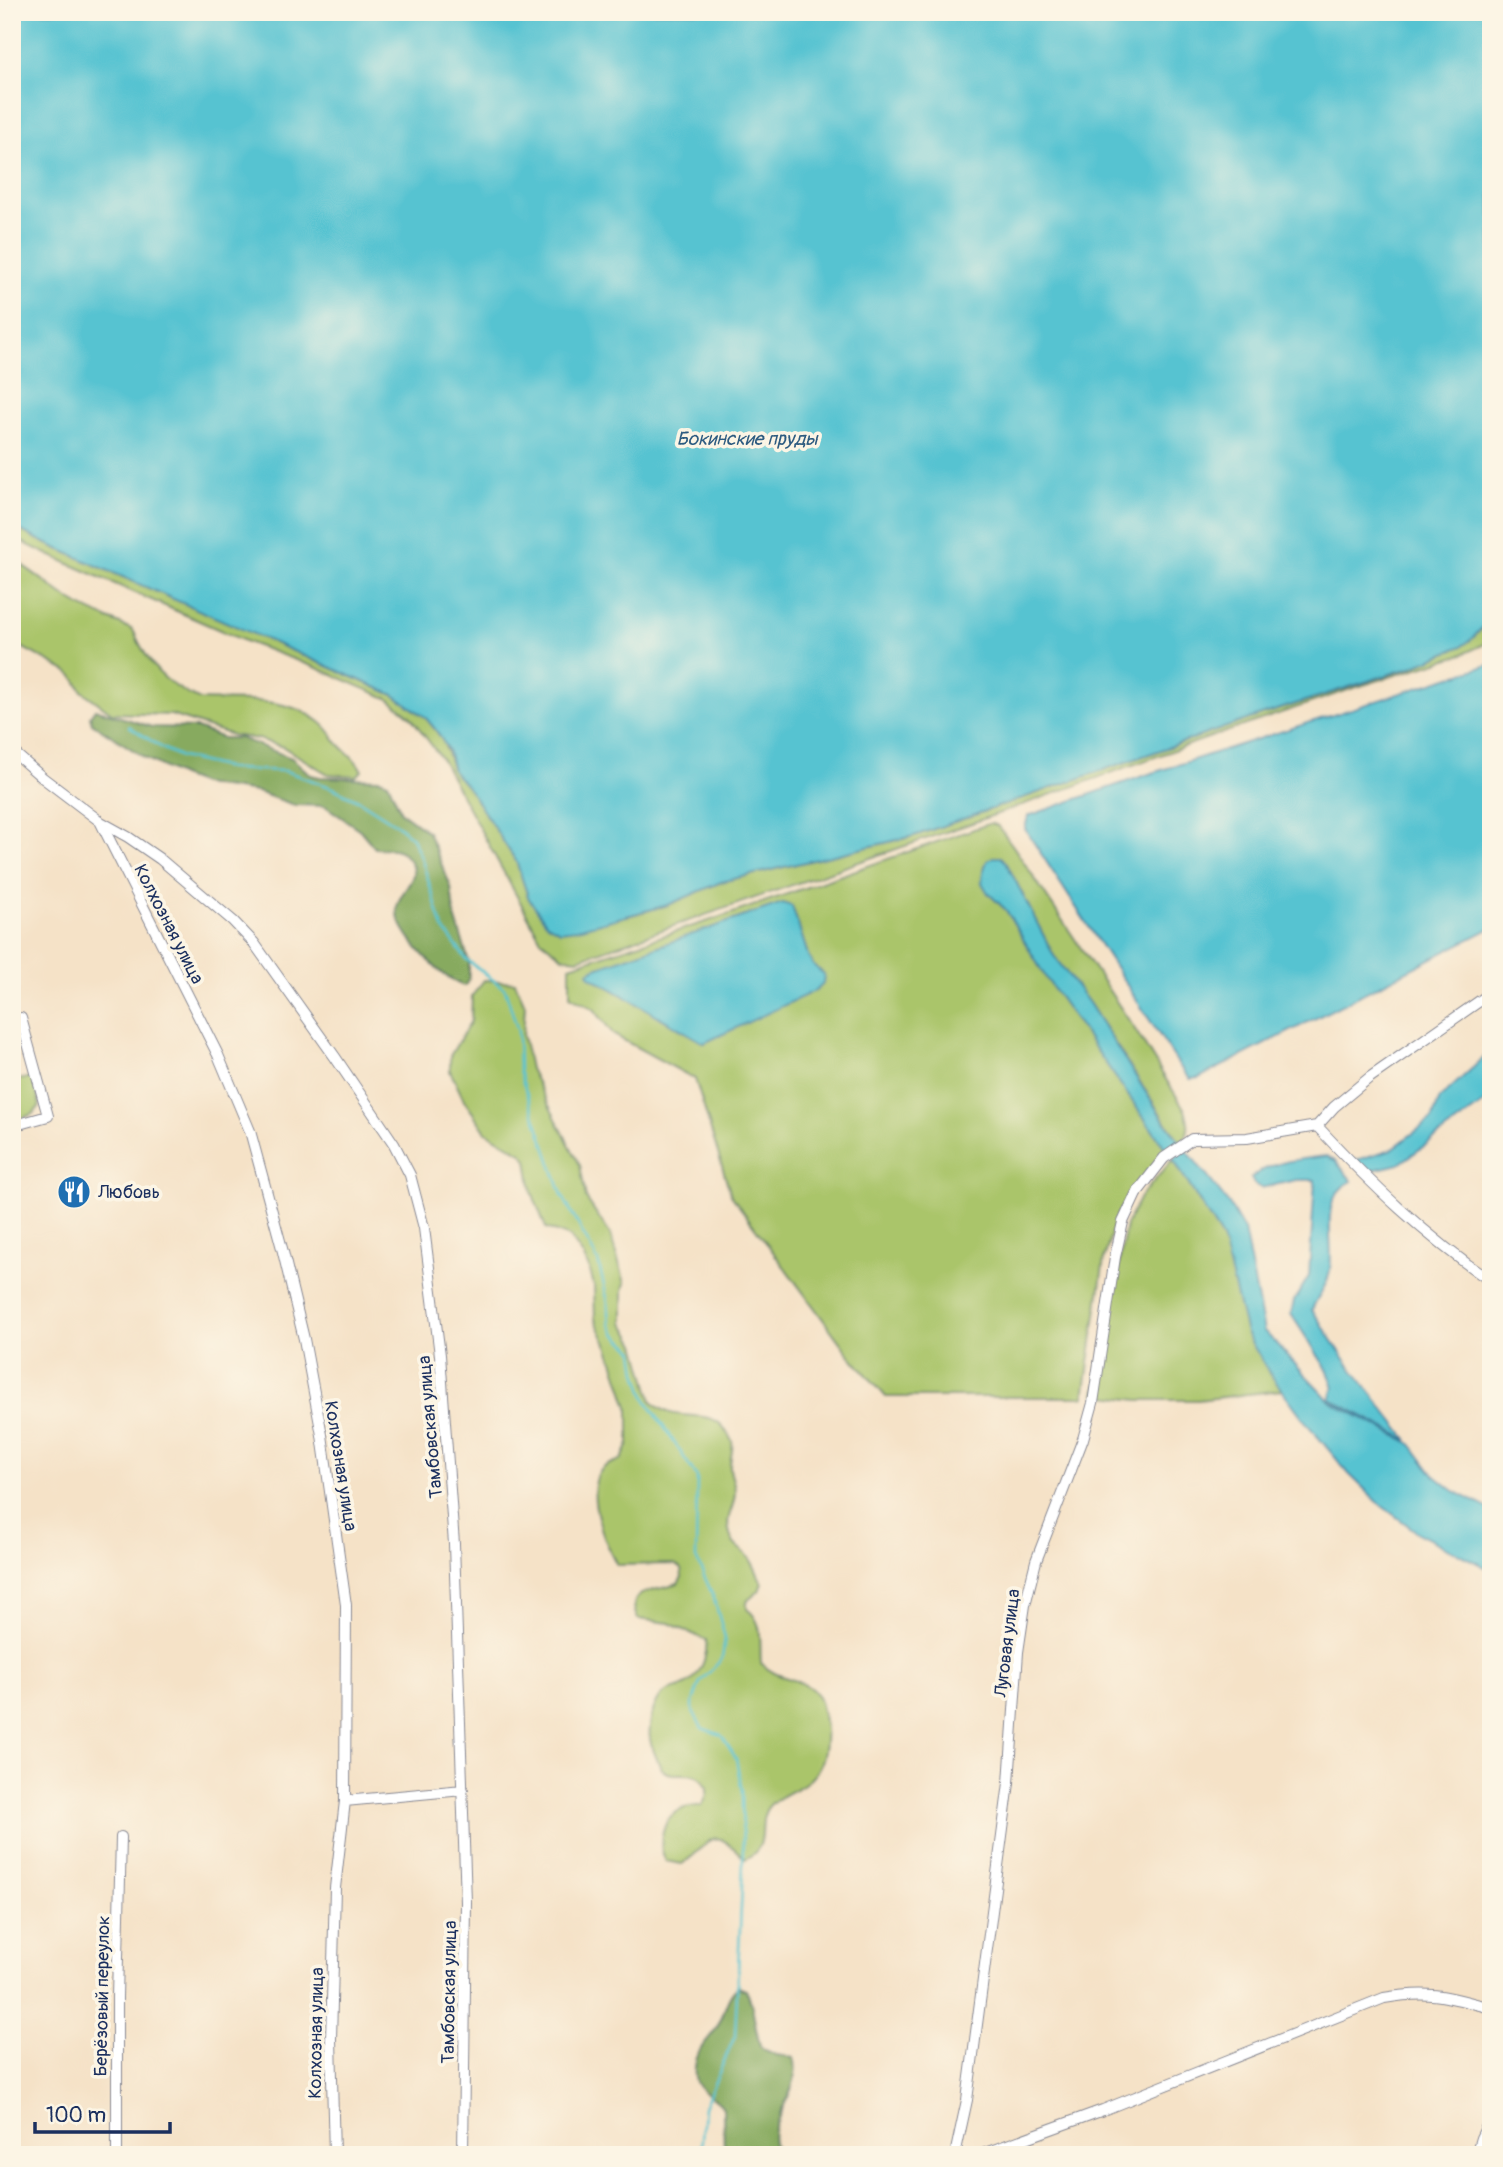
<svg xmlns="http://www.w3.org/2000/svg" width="1503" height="2167" font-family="Pangolin,sans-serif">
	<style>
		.green { fill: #aac56b; stroke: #627a64; stroke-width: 2; fill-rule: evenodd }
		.forest { fill: #87aa5f; stroke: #516c5e; stroke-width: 2 }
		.water { fill: #57c3d1; stroke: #397998; stroke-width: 2 }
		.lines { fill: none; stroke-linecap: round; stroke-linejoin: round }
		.stream { stroke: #57c3d1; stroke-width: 2.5 }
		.street-casing { stroke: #888892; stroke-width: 12 }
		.street { stroke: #fff; stroke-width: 10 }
		.labels { text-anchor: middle; stroke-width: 7; stroke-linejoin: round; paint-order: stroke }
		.street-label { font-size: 18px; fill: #1b2f5e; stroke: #fcf5e5 }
		.poi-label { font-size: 18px; fill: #1b2f5e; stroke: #fcf5e5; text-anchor: start }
		.water-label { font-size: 19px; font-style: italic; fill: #2d5b80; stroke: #fcf5e5 }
	</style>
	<rect width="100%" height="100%" fill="#fcf5e5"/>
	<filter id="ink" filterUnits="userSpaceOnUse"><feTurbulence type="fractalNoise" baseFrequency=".0143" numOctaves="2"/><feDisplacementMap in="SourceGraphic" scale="14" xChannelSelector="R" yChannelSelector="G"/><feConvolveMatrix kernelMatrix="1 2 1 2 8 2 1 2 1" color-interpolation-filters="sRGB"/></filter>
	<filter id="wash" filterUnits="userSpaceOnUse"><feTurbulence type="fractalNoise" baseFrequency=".00686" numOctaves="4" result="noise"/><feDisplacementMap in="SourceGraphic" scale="28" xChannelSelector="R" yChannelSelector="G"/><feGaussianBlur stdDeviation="1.57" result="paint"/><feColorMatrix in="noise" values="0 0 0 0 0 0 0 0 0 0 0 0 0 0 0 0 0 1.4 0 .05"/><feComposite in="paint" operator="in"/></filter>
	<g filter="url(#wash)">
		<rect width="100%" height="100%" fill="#f5e2c7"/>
		<path class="green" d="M12,526L47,544L394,695L425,717L443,740L453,771L469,789L516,861L529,899L628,916L668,905L721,882L914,836L1258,716L1412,667L1462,646L1482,629L1491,618V641L1463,654L1354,688L1205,739L972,823L578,959L563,957L541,940L441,758L410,716L389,699L317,668L247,642L49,555L12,537Z
			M12,559C32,570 48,585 67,598C87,612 111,619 133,630C149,666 163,683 200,700C240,702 287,695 320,722C327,727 332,735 337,742C346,753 356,757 362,771L356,776L328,774L283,747L258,739L232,735L171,715L112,713L82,691L73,676L66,671L12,642Z
			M991,823L998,826L1013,846L1134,1028L1185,1110C1189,1122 1191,1133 1181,1143L1162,1116L1089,1003L1054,956L1006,862L1001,857H993L987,862L983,872L988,893L1006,910L1046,978L1168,1152L1134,1186L1116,1217L1104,1259L1084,1397H886L848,1353L731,1195L695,1079L614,1035L594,1009L570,996V966L727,915ZM792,906L809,958L813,965L824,974L704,1043L593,978Z
			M484,980L515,982L525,1005L523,1035L530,1069L580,1165L586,1198L610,1234L625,1283L623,1290V1322L636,1344L652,1401C673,1426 708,1406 724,1428C726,1432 731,1438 732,1442C734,1450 729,1460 730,1469C732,1481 737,1487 734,1500C732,1511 726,1518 729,1530C732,1546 737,1546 747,1555C753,1561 758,1575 762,1583L759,1591L747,1601V1609C765,1622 759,1644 761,1663C775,1678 792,1677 809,1687C819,1694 821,1704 823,1715C828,1737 826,1771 804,1784C793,1791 781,1795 771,1804C753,1821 774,1846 745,1859C709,1821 714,1843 682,1864L666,1861C657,1845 662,1819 679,1810C686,1806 694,1807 702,1805C706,1799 709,1793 706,1785C697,1765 672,1781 662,1769C660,1767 650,1743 650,1739C648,1727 653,1702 663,1694C669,1689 677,1689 683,1686C700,1678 708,1657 706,1640L669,1623L638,1619C622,1587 661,1591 678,1584L682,1577L681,1569L674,1564L617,1565C605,1543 583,1491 602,1469C607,1464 615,1463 622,1459L629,1444V1410L609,1348L595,1319L594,1286L590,1271L584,1257L570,1237L546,1228L532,1192L527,1160L523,1154L486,1132L464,1100L450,1071V1056L471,1021L472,996Z
			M33,1077L40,1106L33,1114L12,1122V1081Z
			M1173,1159L1222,1238L1268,1371L1282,1390L1198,1400H1139L1095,1395L1126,1225L1140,1197Z"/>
		<path class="forest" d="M95,709L152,727L197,728L223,738H240L292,758L311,775L320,777L380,779L388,782L401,812L428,832L451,887L454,913L469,962V979L465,986C444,982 395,931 397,908C398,890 423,880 409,860C406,856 401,851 397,850C390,848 382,849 375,848L360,830L325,806L294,805L257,792L202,784L181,776L145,758L92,723L90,716Z
			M738,1987L746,1990C755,2006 754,2029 761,2048L776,2055L794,2057C805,2094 756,2127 780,2155H724L723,2108C717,2096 701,2095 696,2082C693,2072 695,2063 698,2054C702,2044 712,2036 717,2027C725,2014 726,1996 738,1987Z"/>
		<path class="water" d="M12,12H1491V618L1472,639L1462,646L1412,667L1258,716L914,836L721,882L668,905L577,929L560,931L547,924L529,899L516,861L469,789L453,771L448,750L436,730L425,717L394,695L47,544L12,526Z
			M1491,664V928L1199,1078L1190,1079L1181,1068L1025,829L1028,816L1146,775Z
			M993,857H1001L1006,862L1054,956L1089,1003L1161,1116L1181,1143L1168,1152L1046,978L1006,910L988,893L982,883L983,872L987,861Z
			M782,903L792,906L809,958L813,965L824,974L823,984L817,990L704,1043L590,976L588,972L596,968Z
			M1491,1051V1098L1399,1164L1364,1172L1356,1160L1392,1149L1432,1119L1440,1098Z
			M1185,1148L1229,1204L1244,1230L1264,1331L1331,1402L1410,1443L1434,1475L1454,1491L1491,1510V1570L1421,1535L1382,1506L1349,1474L1308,1425L1268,1371L1246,1333L1222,1238L1173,1159Z
			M1326,1156L1335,1160L1352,1181C1315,1199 1337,1243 1329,1275C1326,1288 1316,1298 1312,1310L1347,1362L1408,1440L1330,1399L1334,1388L1328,1371L1291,1314L1294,1301L1309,1276L1315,1180H1297L1261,1188L1254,1184L1251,1178C1269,1161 1303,1159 1326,1156Z"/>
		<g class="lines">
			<path class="stream" d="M129,726L162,748L181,757L232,769L285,771L333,788L360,801L396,824L412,838L421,857L443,928L466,959L505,989L518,1031L519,1071L562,1195L598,1261L608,1302L610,1324L614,1332L634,1351L637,1372L646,1400L697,1477L696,1558L714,1598L725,1638L722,1659L700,1682L693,1702V1711L702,1728L721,1735L736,1758L742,1792L743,1864L735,2036L704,2107L701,2155"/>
		</g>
	</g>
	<g filter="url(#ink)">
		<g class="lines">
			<defs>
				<path id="street" d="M12,751L43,778L101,822L128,837L160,859L233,921L254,943L335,1057L394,1144L410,1175L424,1228L440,1355L454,1544L466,1902L463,2155
					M101,823L218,1055L250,1131L283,1252L304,1339L322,1435L346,1605L345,1801L335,1888L331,2039L334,2155
					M12,1126L48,1116L21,1018
					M1317,1126C1370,1183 1426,1237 1491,1281
					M345,1801L463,1790
					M117,2155V1997L121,1837
					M955,2155L967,2100L1009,1783L1018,1652L1025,1605L1036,1561L1083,1439L1093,1403L1115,1257L1123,1222L1136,1194L1164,1158L1192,1139L1247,1138L1317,1126L1334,1107L1369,1078L1491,993
					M980,2155L1103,2110L1384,1998C1430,1990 1447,1996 1491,2008
					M1476,2155L1481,2138L1491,2118"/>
			</defs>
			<use href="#street" class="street-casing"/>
			<use href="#street" class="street"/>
		</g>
	</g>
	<defs>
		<symbol id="restaurant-disc" viewBox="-11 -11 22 22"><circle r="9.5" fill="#1f6fb2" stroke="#fcf5e5"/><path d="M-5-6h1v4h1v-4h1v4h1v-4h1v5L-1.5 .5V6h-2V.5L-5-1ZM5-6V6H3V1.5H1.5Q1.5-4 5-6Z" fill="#fff"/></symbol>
	</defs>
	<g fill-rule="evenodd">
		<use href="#restaurant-disc" x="55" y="1173" width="38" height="38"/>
	</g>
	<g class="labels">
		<g class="street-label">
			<text transform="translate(169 924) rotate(63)" y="6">Колхозная улица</text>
			<text transform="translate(430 1427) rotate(-95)" y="6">Тамбовская улица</text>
			<text transform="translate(341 1466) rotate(81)" y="6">Колхозная улица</text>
			<text transform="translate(1007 1643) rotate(-83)" y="6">Луговая улица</text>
			<text transform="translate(449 1992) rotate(-89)" y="6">Тамбовская улица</text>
			<text transform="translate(102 1996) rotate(-89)" y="6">Берёзовый переулок</text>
			<text transform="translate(316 2033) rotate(-89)" y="6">Колхозная улица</text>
		</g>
		<g class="poi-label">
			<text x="98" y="1198">Любовь</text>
		</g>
		<g class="water-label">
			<text x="747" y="445">Бокинские пруды</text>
		</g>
	</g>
	<rect width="1503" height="2167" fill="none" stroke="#fcf5e5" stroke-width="42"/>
	<path d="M35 2122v10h135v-10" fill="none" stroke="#1b2f5e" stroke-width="3.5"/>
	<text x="46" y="2122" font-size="21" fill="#1b2f5e" stroke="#fcf5e5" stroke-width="5" paint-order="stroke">100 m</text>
</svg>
